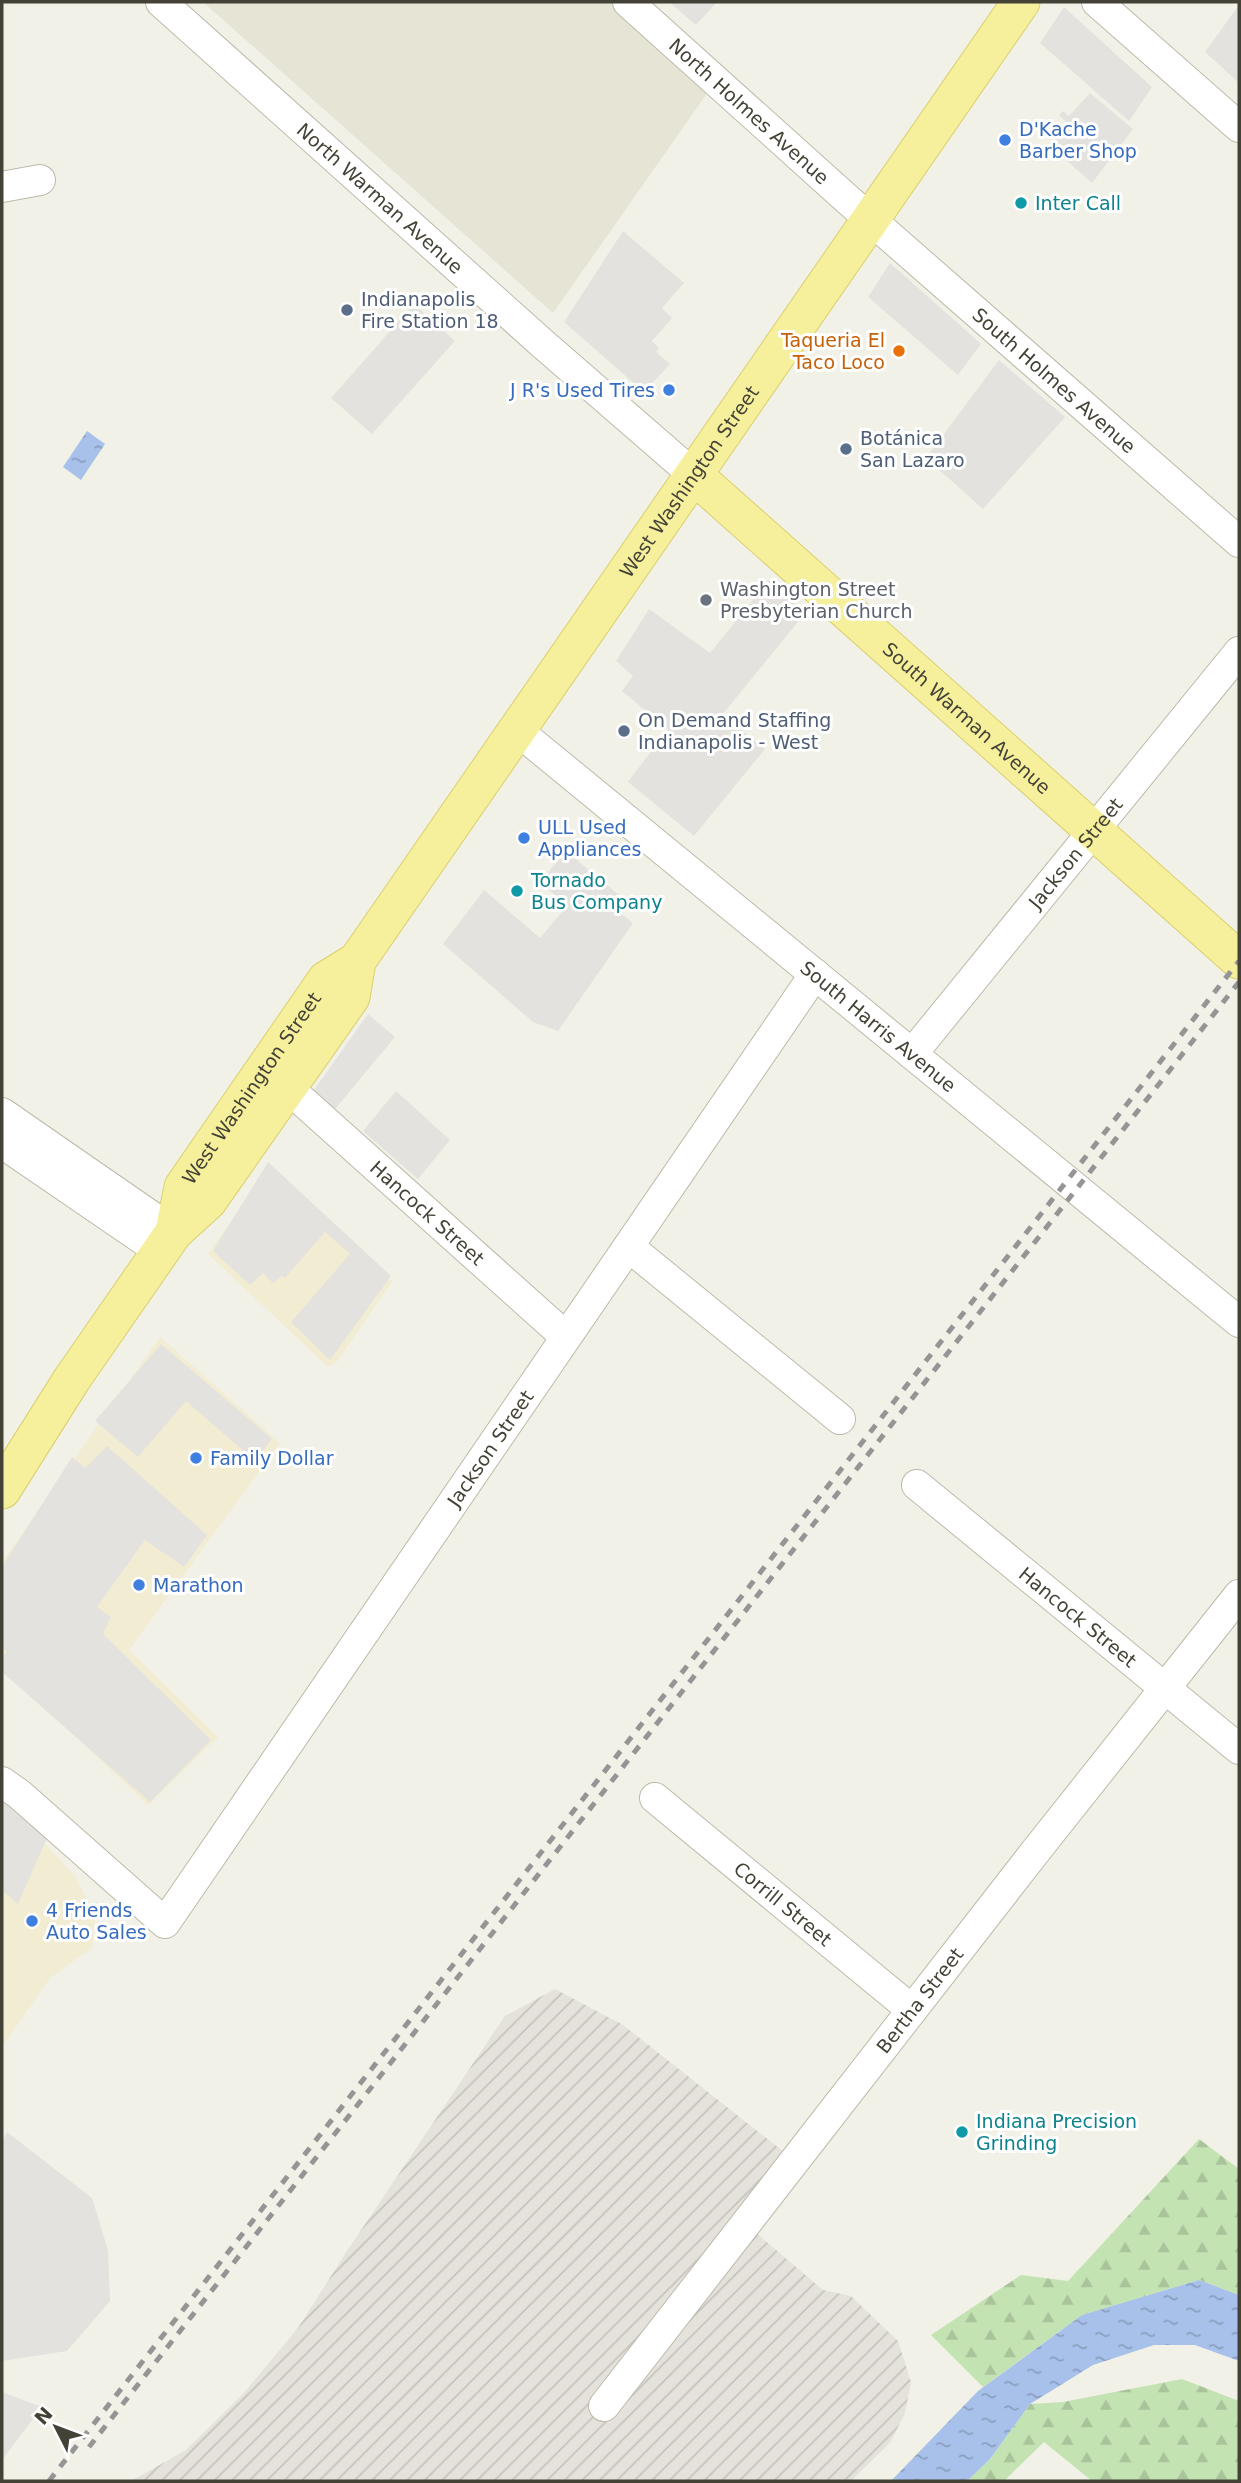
<svg xmlns="http://www.w3.org/2000/svg" width="1241" height="2483" font-family="'DejaVu Sans',sans-serif">
	<style>
		.residential { fill: #e6e4d5 }
		.commercial { fill: #f2ecd3 }
		.industrial { fill: url(#industrial-furrows) }
		.forest { fill: url(#forest-firs) }
		.parking { fill: #e3e2de }
		.water { fill: url(#water-ripples) }
		.lines { fill: none; stroke-linecap: round; stroke-linejoin: round }
		.minor-casing { stroke: #bdbaaa; stroke-width: 32 }
		.major-casing { stroke: #dad06d; stroke-width: 39 }
		.minor { stroke: #fff; stroke-width: 30 }
		.major { stroke: #f6ef9c; stroke-width: 37 }
		.rail { stroke: #959595; stroke-width: 5; stroke-dasharray: 9 9; stroke-linecap: butt }
		.shop-dot { fill: #3f7fe0; stroke: #fff; stroke-width: 2.5 }
		.culture-dot { fill: #0f9aa8; stroke: #fff; stroke-width: 2.5 }
		.service-dot { fill: #5c6f8a; stroke: #fff; stroke-width: 2.5 }
		.food-dot { fill: #e8710a; stroke: #fff; stroke-width: 2.5 }
		.worship-dot { fill: #6b7280; stroke: #fff; stroke-width: 2.5 }
		.labels { text-anchor: middle; stroke-width: 6; stroke-linejoin: round; paint-order: stroke }
		.street-label { font-size: 19px; fill: #444236; stroke: #fff }
		.shop-label { font-size: 19px; fill: #366cbe; stroke: #fff; text-anchor: start }
		.culture-label { font-size: 19px; fill: #0d838f; stroke: #fff; text-anchor: start }
		.service-label { font-size: 19px; fill: #4e5e75; stroke: #fff; text-anchor: start }
		.food-label { font-size: 19px; fill: #c56008; stroke: #fff; text-anchor: end }
		.worship-label { font-size: 19px; fill: #5b616d; stroke: #fff; text-anchor: start }
	</style>
	<defs>
		<pattern id="industrial-furrows" width="10" height="10" patternUnits="userSpaceOnUse" patternTransform="scale(1.75)"><rect width="10" height="10" fill="#e4e2db"/><path d="M-1 1l2-2M0 10L10 0M9 11l2-2" fill="none" stroke="#c5c3bd"/></pattern>
		<pattern id="forest-firs" width="22" height="20" patternUnits="userSpaceOnUse" patternTransform="scale(1.75)"><rect width="22" height="20" fill="#c3e3b3"/><path d="M5 1l3.5 6h-7zM16 11l3.5 6h-7z" fill="#a9c49b"/></pattern>
		<pattern id="water-ripples" width="26" height="14" patternUnits="userSpaceOnUse" patternTransform="scale(1.75)"><rect width="26" height="14" fill="#a7c1ea"/><path d="M2 4q2-2 4 0t4 0M15 11q2-2 4 0t4 0" fill="none" stroke="#8a9ebe"/></pattern>
	</defs>
	<rect width="100%" height="100%" fill="#f2f1e7"/>
	<path class="residential" d="M203,2H627L708,92L553,313Z"/>
	<path class="commercial" d="M269,1168L392,1282L336,1363L328,1367L208,1254Z
		M160,1337L280,1443L129,1650L218,1737L148,1805L2,1667V1562Z
		M2,1800L9,1805L75,1876L95,1916L92,1948L50,1978L2,2047Z"/>
	<path class="industrial" d="M555,1989L623,2025L784,2152L755,2232L823,2290L851,2296L898,2341L911,2382L905,2413L890,2443L851,2481H131L186,2450L243,2394L298,2328L347,2251L505,2016Z"/>
	<path class="forest" d="M1199,2139L1239,2169V2295L1199,2280L1082,2315L983,2387L931,2335L1021,2275L1068,2281Z
		M1182,2379L1239,2401V2481H1092L1044,2442L1004,2481H967L990,2459L1030,2404L1063,2402Z"/>
	<path class="parking" d="M669,2H717L696,25Z
		M1239,5V83L1205,52Z
		M1064,7L1152,87L1129,121L1040,43Z
		M1090,93L1133,129L1092,183L1050,146L1069,125L1059,115L1063,111L1069,116Z
		M623,231L684,283L662,308L672,318L652,341L659,348L656,352L670,364L644,392L564,322Z
		M890,263L981,344L958,375L868,297Z
		M414,304L455,341L372,434L331,398Z
		M999,360L1065,417L983,509L926,458Z
		M769,580L806,612L722,715L765,749L694,836L628,782L668,729L622,691L633,676L616,661L649,609L710,653Z
		M566,851L625,900L618,911L633,923L558,1031L533,1022L443,944L484,890L540,938L567,906L540,882Z
		M368,1014L395,1037L335,1109L314,1090Z
		M396,1091L450,1140L418,1179L363,1131Z
		M268,1162L391,1276L330,1360L291,1322L350,1254L325,1232L285,1278L282,1276L273,1283L263,1273L250,1285L213,1251Z
		M161,1344L272,1439L254,1460L186,1401L138,1457L95,1421Z
		M107,1446L207,1535L184,1567L145,1540L97,1607L111,1617L103,1634L211,1740L150,1802L2,1672V1657L7,1652L2,1647V1567L72,1457L85,1468Z
		M2,1795L48,1836L18,1904L2,1890Z
		M7,2132L92,2198L108,2250L110,2301L67,2351L2,2361V2143Z
		M2,2392L42,2407L2,2460Z"/>
	<path class="water" d="M87,431L105,444L81,480L63,467Z
		M1199,2280L1239,2295V2361L1195,2345H1154L1093,2365L1030,2404L990,2459L967,2481H891L978,2391L1082,2315Z"/>
	<g class="lines">
		<defs>
			<g id="minor">
				<path id="s1" d="M161,2L543,344L695,476"/>
				<path id="s2" d="M628,2L847,199L1239,542"/>
				<path d="M1097,2L1239,127"/>
				<path d="M2,187L40,180"/>
				<path id="s3" d="M518,731L1239,1322"/>
				<path id="s4" d="M912,1054L1239,652"/>
				<path id="s5" d="M288,1088L566,1337"/>
				<path d="M2,1113L174,1232"/>
				<path d="M2,1143L160,1251"/>
				<path d="M629,1247L840,1419"/>
				<path id="s6" d="M917,1485L1239,1749"/>
				<path id="s7" d="M2,1782L19,1794L165,1923L815,974"/>
				<path id="s8" d="M655,1798L912,2010"/>
				<path id="s9" d="M604,2406L1035,1852L1239,1595"/>
			</g>
			<g id="major">
				<path id="s10" d="M695,476L1239,960"/>
				<path id="s11" d="M174,1232L183,1187L326,980L357,961"/>
				<path id="s12" d="M2,1490L72,1379L174,1232L208,1201L351,997L357,961L1021,2"/>
			</g>
		</defs>
		<use href="#minor" class="minor-casing"/>
		<use href="#major" class="major-casing"/>
		<use href="#minor" class="minor"/>
		<use href="#major" class="major"/>
		<path class="rail" d="M89,2447L1239,982
			M49,2481L1239,961"/>
	</g>
	<g class="shop-dot">
		<circle cx="1005" cy="140" r="7"/>
		<circle cx="669" cy="390" r="7"/>
		<circle cx="524" cy="838" r="7"/>
		<circle cx="196" cy="1458" r="7"/>
		<circle cx="139" cy="1585" r="7"/>
		<circle cx="32" cy="1921" r="7"/>
	</g>
	<g class="culture-dot">
		<circle cx="1021" cy="203" r="7"/>
		<circle cx="517" cy="891" r="7"/>
		<circle cx="962" cy="2132" r="7"/>
	</g>
	<g class="service-dot">
		<circle cx="347" cy="310" r="7"/>
		<circle cx="846" cy="449" r="7"/>
		<circle cx="624" cy="731" r="7"/>
	</g>
	<circle class="food-dot" cx="899" cy="351" r="7"/>
	<circle class="worship-dot" cx="706" cy="600" r="7"/>
	<g class="labels">
		<g class="street-label">
			<text dy="7" stroke="none"><textPath href="#s2" startOffset="163">North Holmes Avenue</textPath></text>
			<text dy="7" stroke="none"><textPath href="#s1" startOffset="294">North Warman Avenue</textPath></text>
			<text dy="7" stroke="none"><textPath href="#s2" startOffset="570">South Holmes Avenue</textPath></text>
			<text dy="7" stroke="none"><textPath href="#s12" startOffset="1225">West Washington Street</textPath></text>
			<text dy="7" stroke="none"><textPath href="#s10" startOffset="364">South Warman Avenue</textPath></text>
			<text dy="7" stroke="none"><textPath href="#s4" startOffset="259">Jackson Street</textPath></text>
			<text dy="7" stroke="none"><textPath href="#s3" startOffset="466">South Harris Avenue</textPath></text>
			<text dy="7" stroke="none"><textPath href="#s11" startOffset="166">West Washington Street</textPath></text>
			<text dy="7" stroke="none"><textPath href="#s5" startOffset="187">Hancock Street</textPath></text>
			<text dy="7" stroke="none"><textPath href="#s7" startOffset="791">Jackson Street</textPath></text>
			<text dy="7" stroke="none"><textPath href="#s6" startOffset="208">Hancock Street</textPath></text>
			<text dy="7" stroke="none"><textPath href="#s8" startOffset="166">Corrill Street</textPath></text>
			<text dy="7" stroke="none"><textPath href="#s9" startOffset="514">Bertha Street</textPath></text>
		</g>
		<g class="shop-label">
			<text x="1019" y="136">D'Kache<tspan x="1019" dy="22">Barber Shop</tspan></text>
			<text x="655" y="397" text-anchor="end">J R's Used Tires</text>
			<text x="538" y="834">ULL Used<tspan x="538" dy="22">Appliances</tspan></text>
			<text x="210" y="1465">Family Dollar</text>
			<text x="153" y="1592">Marathon</text>
			<text x="46" y="1917">4 Friends<tspan x="46" dy="22">Auto Sales</tspan></text>
		</g>
		<g class="culture-label">
			<text x="1035" y="210">Inter Call</text>
			<text x="531" y="887">Tornado<tspan x="531" dy="22">Bus Company</tspan></text>
			<text x="976" y="2128">Indiana Precision<tspan x="976" dy="22">Grinding</tspan></text>
		</g>
		<g class="service-label">
			<text x="361" y="306">Indianapolis<tspan x="361" dy="22">Fire Station 18</tspan></text>
			<text x="860" y="445">Botánica<tspan x="860" dy="22">San Lazaro</tspan></text>
			<text x="638" y="727">On Demand Staffing<tspan x="638" dy="22">Indianapolis - West</tspan></text>
		</g>
		<g class="food-label">
			<text x="885" y="347">Taqueria El<tspan x="885" dy="22">Taco Loco</tspan></text>
		</g>
		<g class="worship-label">
			<text x="720" y="596">Washington Street<tspan x="720" dy="22">Presbyterian Church</tspan></text>
		</g>
	</g>
	<rect width="1241" height="2483" fill="none" stroke="#444236" stroke-width="7"/>
	<g transform="translate(56 2427) rotate(312)" stroke="#ffffff" stroke-width="5" paint-order="stroke">
	<path d="M0-5L12 26L0 18L-12 26Z" fill="#444236"/>
	<text y="-10" font-size="19" font-weight="bold" text-anchor="middle" fill="#444236">N</text>
	</g>
</svg>
